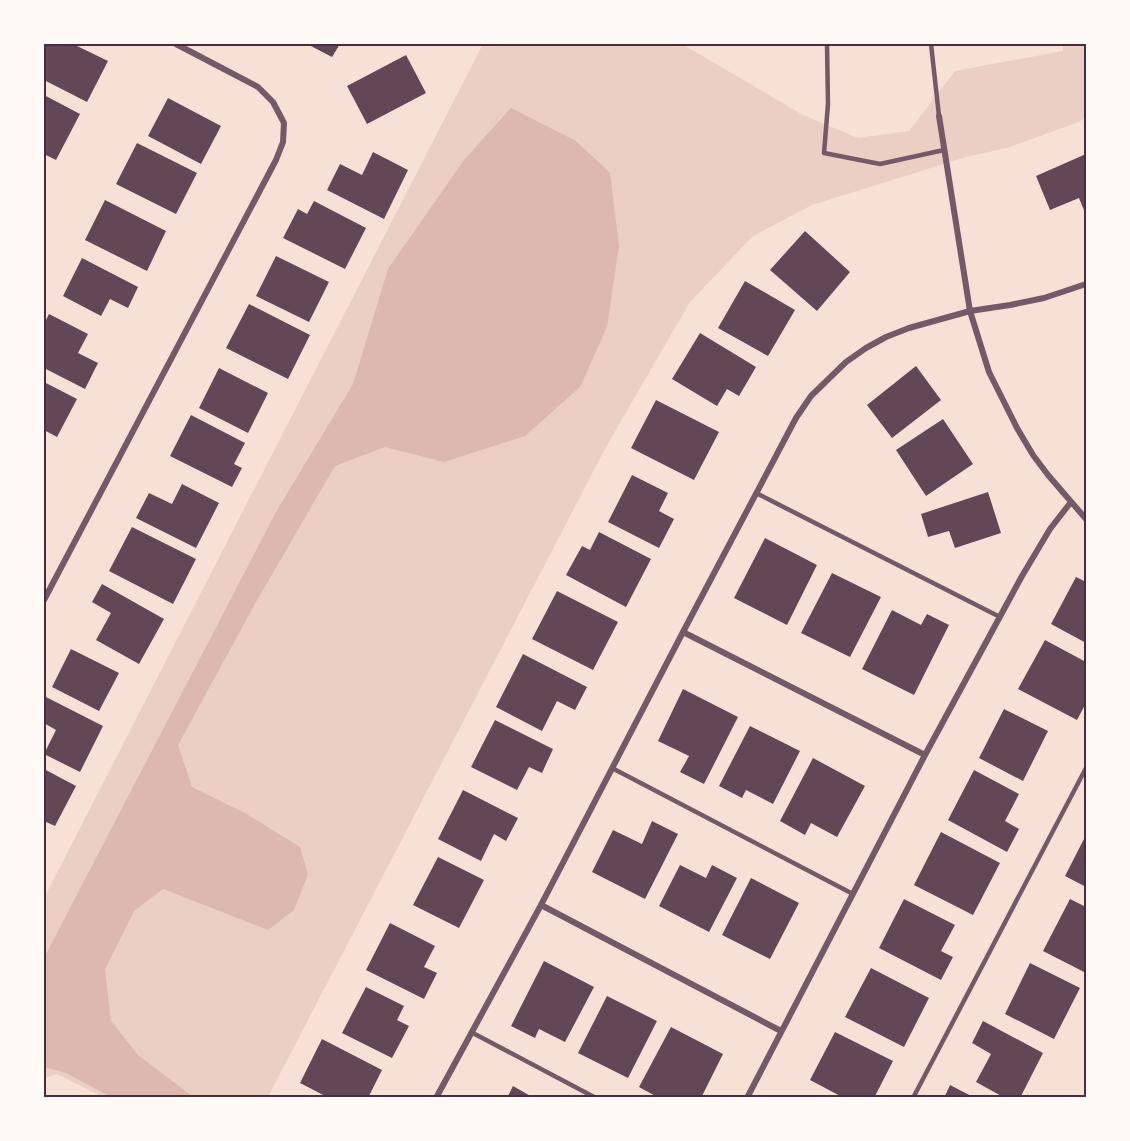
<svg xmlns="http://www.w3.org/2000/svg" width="1130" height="1141" font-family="Georgia,serif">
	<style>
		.green { fill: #ebcfc5 }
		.water { fill: #dcb8b0 }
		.building { fill: #644757 }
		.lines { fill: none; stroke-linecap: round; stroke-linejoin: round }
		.service { stroke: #755966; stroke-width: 4.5 }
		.minor { stroke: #755966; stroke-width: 6 }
		.neatline { fill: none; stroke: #4a2c40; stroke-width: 2 }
	</style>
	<rect width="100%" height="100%" fill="#f7e1d7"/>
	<path class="green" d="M483,44H682L803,115L858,138L909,131L955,71L1063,51V44H1086V117L1079,122L1007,148L966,157L812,205L753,236L690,302L606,447L268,1097H103L57,1074L44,1078V898Z"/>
	<path class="water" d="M511,108L576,141L610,173L619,246L607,327L580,387L525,436L444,462L385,447L335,466L256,602L178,745L192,787L245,813L300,847L308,874L294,910L268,930L163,889L134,911L105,969L111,1021L138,1055L192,1096L191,1098L111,1097L66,1073L44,1067V958L276,512L353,384L388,269L464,160Z"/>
	<path class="building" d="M44,44H73L108,61L87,102L44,80Z
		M307,44H340L332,57Z
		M406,55L426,93L367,124L347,86Z
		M44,95L80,114L56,160L44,154Z
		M168,98L221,126L201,164L148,136Z
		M137,143L197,173L176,214L116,184Z
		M373,152L408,170L384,219L327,190L340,164L362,175Z
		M1086,154V215L1079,198L1050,210L1036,176Z
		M105,200L166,231L147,271L85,240Z
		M314,201L366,228L345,269L283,238L298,209L307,214Z
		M805,231L850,272L817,311L770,270Z
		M276,256L329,282L309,322L256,296Z
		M82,258L138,287L128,308L110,299L101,316L63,296Z
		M745,281L795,310L768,356L718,328Z
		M249,304L310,335L288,379L226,348Z
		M49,314L88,334L78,353L98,363L85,389L44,368V324Z
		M700,333L756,367L739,396L727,389L717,406L672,379Z
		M916,366L941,400L892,438L867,405Z
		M219,368L268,393L248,433L199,408Z
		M44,382L77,399L57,437L44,430Z
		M656,400L719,432L694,480L631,448Z
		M191,415L245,443L234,464L242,468L232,487L170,456Z
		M943,419L973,464L926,496L896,450Z
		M632,475L668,493L659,511L674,519L659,548L608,522Z
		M182,484L219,503L196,548L136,518L149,493L172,504Z
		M988,492L1001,533L955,548L949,531L928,537L921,514Z
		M132,527L196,559L173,604L109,571Z
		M599,532L651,559L626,607L566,575L582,546L590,550Z
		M765,538L817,565L787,625L734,598Z
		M832,573L881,597L850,657L801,633Z
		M1076,577L1086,582V643L1051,624Z
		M102,584L164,619L139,664L96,640L111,613L92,602Z
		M557,591L618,622L593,670L532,639Z
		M892,610L921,625L927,614L949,625L914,695L862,669Z
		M1045,640L1086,662V703L1077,720L1018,689Z
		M71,649L119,673L99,711L52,687Z
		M523,654L587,687L575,710L557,701L542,731L496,707Z
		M683,689L738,717L704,784L680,772L689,756L658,741Z
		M44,696L103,726L80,772L44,754L56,730L44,723Z
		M1004,709L1048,731L1023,781L979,758Z
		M495,720L553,749L542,773L529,767L517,790L471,767Z
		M750,726L800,751L773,804L746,790L742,798L719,786Z
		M813,758L865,786L837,837L811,823L805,835L780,821Z
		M44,769L76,786L55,826L44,821Z
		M974,770L1019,794L1005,821L1019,829L1007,852L948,820Z
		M463,790L518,818L506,841L494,834L481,861L438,839Z
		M652,821L678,834L645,899L592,872L613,830L642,844Z
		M941,832L1000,863L973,915L914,885Z
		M1086,835V887L1065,876Z
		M438,857L484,880L459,928L413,905Z
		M680,865L706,878L712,865L737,878L709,932L659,906Z
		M751,878L799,903L770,959L722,935Z
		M904,899L955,925L941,951L953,957L941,980L879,948Z
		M1070,899L1086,907V973L1043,951Z
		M390,923L435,946L424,967L437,973L424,999L366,970Z
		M544,961L594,987L565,1042L539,1029L535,1038L511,1026Z
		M1030,963L1080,988L1054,1039L1005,1014Z
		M871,968L929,998L904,1047L845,1017Z
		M366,987L404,1006L397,1020L409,1026L392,1058L342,1033Z
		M607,996L657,1021L628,1078L578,1053Z
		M983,1021L1043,1053L1020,1098H1005L976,1082L991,1054L972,1043Z
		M671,1027L723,1054L701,1098H659L639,1087Z
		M835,1032L893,1061L874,1098H844L810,1080Z
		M322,1039L382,1070L368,1098H329L300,1083Z
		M950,1085L975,1098H944Z
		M513,1086L534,1098H507Z"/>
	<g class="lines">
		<path class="service" d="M827,44L828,104L824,153L880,164L944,150
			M931,44L939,116
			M756,493L1000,617
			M612,768L853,894
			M471,1032L596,1098
			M913,1098L1086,768"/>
		<path class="minor" d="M939,116L970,311L989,372L1017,428L1033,455L1048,475L1086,519
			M44,600L276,160L283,142L284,123L273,102L258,87L176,44
			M683,632L925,755
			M541,905L781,1031
			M436,1098L541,905L683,632L796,418L811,396L846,362L866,348L886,337L909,328L970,311L1010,305L1044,298L1086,284
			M747,1098L925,755L1022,576L1050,529L1071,502"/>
	</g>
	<rect width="1130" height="1141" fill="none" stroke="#fffaf5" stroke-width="90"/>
	<rect x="45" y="45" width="1040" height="1051" class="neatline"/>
</svg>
